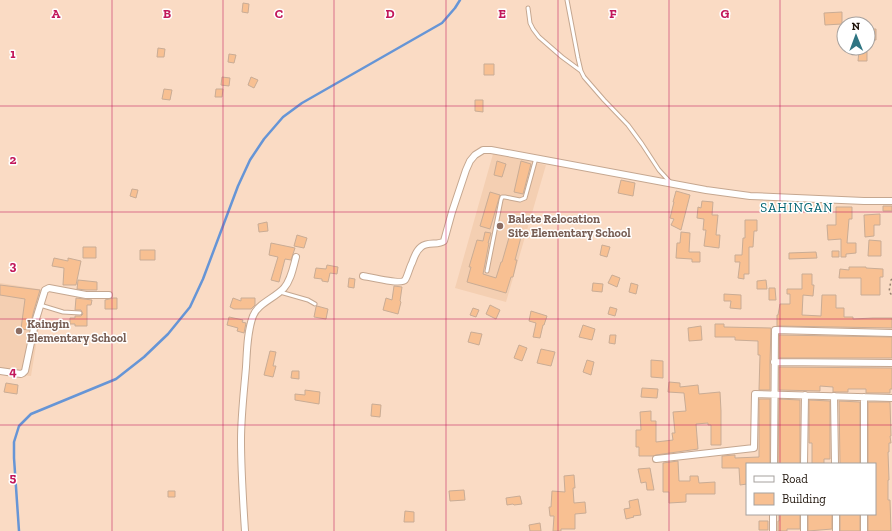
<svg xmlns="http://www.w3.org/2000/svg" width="892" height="531" font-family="'Zilla Slab',serif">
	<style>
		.built { fill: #f4cfb2 }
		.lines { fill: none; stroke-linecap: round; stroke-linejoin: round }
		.stream { stroke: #6695d6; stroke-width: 2.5 }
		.building { fill: #f8c092; stroke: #c9ac95 }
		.lane-casing { stroke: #c5a790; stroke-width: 5 }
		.street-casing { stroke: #c5a790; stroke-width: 8 }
		.path { stroke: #957f6f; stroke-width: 1.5; stroke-dasharray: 2 3; stroke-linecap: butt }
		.lane { stroke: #fff; stroke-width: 3 }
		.street { stroke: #fff; stroke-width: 6 }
		.grid { fill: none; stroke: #c2185b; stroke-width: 1; stroke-opacity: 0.55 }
		.education-dot { fill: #8d6e63; stroke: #fff; stroke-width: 1.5 }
		.labels { text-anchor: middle; stroke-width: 3; stroke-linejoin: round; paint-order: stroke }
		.education-label { font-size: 12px; font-weight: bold; fill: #785e54; stroke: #fff; text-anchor: start }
		.neighbourhood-label { font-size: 13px; letter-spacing: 1px; fill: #006371; stroke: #fff }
		.grid-label { font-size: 13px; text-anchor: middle; font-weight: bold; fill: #c2185b; stroke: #fff; stroke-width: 3; stroke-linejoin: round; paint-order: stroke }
	</style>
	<rect width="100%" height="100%" fill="#fadbc4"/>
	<path class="built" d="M493,154L546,165L506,302L455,288Z
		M0,283L45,290L31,376L0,373Z"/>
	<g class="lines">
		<path class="stream" d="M19,531L14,458V442L19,426L31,414L116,379L144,357L168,334L190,307L203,279L238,186L250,160L264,139L283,117L302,103L442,23L455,8L460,0"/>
	</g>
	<path class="building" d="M243,3L249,4L248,13L242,12Z
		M842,12V24L825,25L824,13Z
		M868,29H876V40H868Z
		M158,48L165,49L164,57H157Z
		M859,51L867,52V61H858Z
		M229,54L236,55L234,63L228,62Z
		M484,64H494V75H484Z
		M222,77L230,78L229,86L221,85Z
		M251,77L258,80L254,88L248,85Z
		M164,89L172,90L170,100L162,99Z
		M216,89H223L222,97H215Z
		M475,100H483V112L475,111Z
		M497,161L506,164L502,177L494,175Z
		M521,161L531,164L523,194L514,192Z
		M621,180L635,183L633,196L618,193Z
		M132,189L138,190L136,198L130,196Z
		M676,191L690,195L681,230L671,225L674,219L670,218L674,202H673Z
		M490,192L500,195L490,229L480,226Z
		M702,201L713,202L712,215H718L716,235H720L719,248L704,246L706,230H703L704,219L697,218L698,207L701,208Z
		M883,206H892V211H883Z
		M836,207H852V219H849L847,243H856V253L846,254V257H841V239L828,240L827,225H836Z
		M880,214V225H874V236L865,237L864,215Z
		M745,220H757V231H754L753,247H749V274H744V279L738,278L740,262H735V255H742L743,238H745Z
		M267,222L268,231L259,232L258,224Z
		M485,232L491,233L488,243H489L483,274L496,278L501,262H502L510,234L521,237L515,260H517L513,277H511L506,293L467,282L471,267H469L477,240L483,241Z
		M681,232L690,233L689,252H700V262H692V259L676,258L677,243H680Z
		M297,235L307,238L304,248L294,246Z
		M869,240L881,241V256H868Z
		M271,243L295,248L291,260L285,259L279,282L271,280L278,257L269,255Z
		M602,245L610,247L607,257L600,255Z
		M83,247H96V258H83Z
		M140,250H155V260H140Z
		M832,251H839V257H832Z
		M816,252L817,258L789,259V253Z
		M54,258L68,261V258L81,261L76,285H63L64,268L52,266Z
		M327,265L338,267L337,274L330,273L328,282L322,281V279L314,278L316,268L326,269Z
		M849,267H866V268L883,269V277H880V295H861V278H839L840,269L849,270Z
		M802,274H812V285H814L813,296L803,295L802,315L821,316L822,295H836V308H844V317H853V319L873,318H892V328L777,326V315H778L780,304H790V294H787V289H802Z
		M612,275L620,278L617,287L608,283Z
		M349,278L355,279L354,288L348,287Z
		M78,280L97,282V290H86L77,289Z
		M766,280L767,289H757V281Z
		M593,283L603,284L602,292L592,291Z
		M631,283L638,285L636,294L629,292Z
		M0,285L40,290L34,310L29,330L21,329L25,299L0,295Z
		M394,286L402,287L400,301L401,302L398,314L383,310L386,298L392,300Z
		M769,288H775L776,300H769Z
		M724,294L741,295V309L730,308L731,301H724Z
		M76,298L92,300L91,305H87V326H75V324H70V318H75V316H81L83,314L81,310H75Z
		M113,298H117V309H105V300Z
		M233,298L241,301V298H255V305L251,309H234L230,307Z
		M490,305L500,310L496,319L486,314Z
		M317,306L328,309L326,319L314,317L316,307Z
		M610,307L617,309L615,316L608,314Z
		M473,308L479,310L476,317L470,315Z
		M531,311L547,316L544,325H543L540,338L533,337L536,323L529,321Z
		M229,317L243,320L242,322L246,323L244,333L237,331L238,328L227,325Z
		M715,324H724V327L771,328L770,362V390H759L760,355H758V341L735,340V337H715Z
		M583,325L595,329L592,340L579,337Z
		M701,326L702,340L689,341L688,328Z
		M471,332L482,334L479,345L468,342Z
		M610,335H616L615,344L609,343Z
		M779,335L892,337V358H779Z
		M519,345L527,348L522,361L514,358Z
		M541,349L555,352L551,366L537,363Z
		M270,351L276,352L273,366H276L273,377L264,375Z
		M587,360L594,362L591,375L583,372Z
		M651,360L663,361V378L651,377Z
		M779,367L892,368V389H890V393H866V389H848V392H833V387L820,386V391L779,390Z
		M292,371H299V379L291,378Z
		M669,382L680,383V387L698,385L699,394L720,392L721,411V445H711V425H708V423L696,424L698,449L656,455L653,456H639V447H636V430H641L640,412L651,411V421H656V442L673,440L672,433H675L673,412L686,411L684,393L668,392Z
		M6,383L18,385L17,394L4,392Z
		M642,388L658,389L657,398L641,397Z
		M305,390L320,392L319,404L295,400V394L305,395Z
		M759,399H770V464H747V484L740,485L739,468H722V456L735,455V458L759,457Z
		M779,399L800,400V464H778Z
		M809,400L830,401V459H824V464H812V443H809Z
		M839,401L860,402V464H840Z
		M868,402H890L891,436H890L891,443H889V452H888L889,480H888V500H890L891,531H868V514H875V464H868Z
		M372,404L381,405L380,417L371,416Z
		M678,461L679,481H690V476H698L699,483L715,482V494H686V502L669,503V492H663V463Z
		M650,468L654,490H647L646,482L641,483L638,469Z
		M574,475L575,488H573L574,503L585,502L586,513L575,514V529H561V531H553L554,516H550L549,507H551L552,491L565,492L564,476Z
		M464,490L465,500L450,501L449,491Z
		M168,491H175V497H168Z
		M520,496L522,504L514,505L513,504L507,505L506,498Z
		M638,499L641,515L633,516L634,517L626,519L624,509L630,508L629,501Z
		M405,511L414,512V522H404Z
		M779,514H800V529H787V531H778V521H779Z
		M808,514H832V529L808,531Z
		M840,514H860V531H840Z
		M759,521H768V530H759Z
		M540,523L541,531H530L529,525Z"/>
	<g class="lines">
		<defs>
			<path id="lane" d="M567,0L578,58L581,71L584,77L604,100L628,125L642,144L659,170L670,182
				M528,8L530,23L533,29L539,37L562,57L581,71
				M487,271L501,200L502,197H505L520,200L525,198L536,158
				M280,292L308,300L315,304
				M40,305L63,312L80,313"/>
			<path id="street" d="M363,276C370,277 401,285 405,280C407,278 410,266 412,263C414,257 417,250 421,247C428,241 438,246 444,241L452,212L466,170L470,161L475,155L483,150H491L706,190L750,196L864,201H892
				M774,362L892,363
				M0,371L21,374L23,373L25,371L36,319L45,290L49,288L86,295H109
				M834,396L835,464
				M656,459L754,448L755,394L892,398
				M774,464L775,330L892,333
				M804,464L805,395
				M864,464V397
				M836,514V531
				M245,531C243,501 241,470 241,440C241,416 244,391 246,367C247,351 247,332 253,316C257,304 275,298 284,288C291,280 293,268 296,257
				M773,531V514
				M804,531V514
				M864,531V514"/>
		</defs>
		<use href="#lane" class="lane-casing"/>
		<use href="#street" class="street-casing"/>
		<path class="path" d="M892,279L891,280L889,292L892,295"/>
		<use href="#lane" class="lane"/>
		<use href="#street" class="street"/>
	</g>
	<path class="grid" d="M112,0V531M223,0V531M334,0V531M446,0V531M558,0V531M669,0V531M780,0V464M0,106H892M0,212H892M0,319H892M0,425H892M780,514V531"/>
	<g class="education-dot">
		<circle cx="500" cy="226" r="4"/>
		<circle cx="19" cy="331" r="4"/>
	</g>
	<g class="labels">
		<g class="education-label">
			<text x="508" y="223">Balete Relocation<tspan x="508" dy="14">Site Elementary School</tspan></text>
			<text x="27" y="328">Kaingin<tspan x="27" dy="14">Elementary School</tspan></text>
		</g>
		<g class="neighbourhood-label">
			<text x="797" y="212">SAHINGAN</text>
		</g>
	</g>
	<g class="grid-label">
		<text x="56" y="18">A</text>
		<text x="167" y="18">B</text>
		<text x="279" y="18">C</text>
		<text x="390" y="18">D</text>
		<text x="502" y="18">E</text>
		<text x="613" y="18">F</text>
		<text x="725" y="18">G</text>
		<text x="13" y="58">1</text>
		<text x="13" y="164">2</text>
		<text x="13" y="270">3</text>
		<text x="13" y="376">4</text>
		<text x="13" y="482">5</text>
	</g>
	<rect x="746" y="463" width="130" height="52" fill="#ffffff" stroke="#a6a19e"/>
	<rect x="754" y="476" width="20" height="6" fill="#ffffff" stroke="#a6a19e"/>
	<text x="782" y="483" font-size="12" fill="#20150c">Road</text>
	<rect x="754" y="493" width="20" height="12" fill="#f8c092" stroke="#a6a19e"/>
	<text x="782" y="503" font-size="12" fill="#20150c">Building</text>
	<g transform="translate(856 36) rotate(359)"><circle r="19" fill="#ffffff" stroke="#a6a19e"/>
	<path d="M0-3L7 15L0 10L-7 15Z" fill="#2f7582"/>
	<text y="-6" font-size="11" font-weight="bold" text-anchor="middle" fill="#20150c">N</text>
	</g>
</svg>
